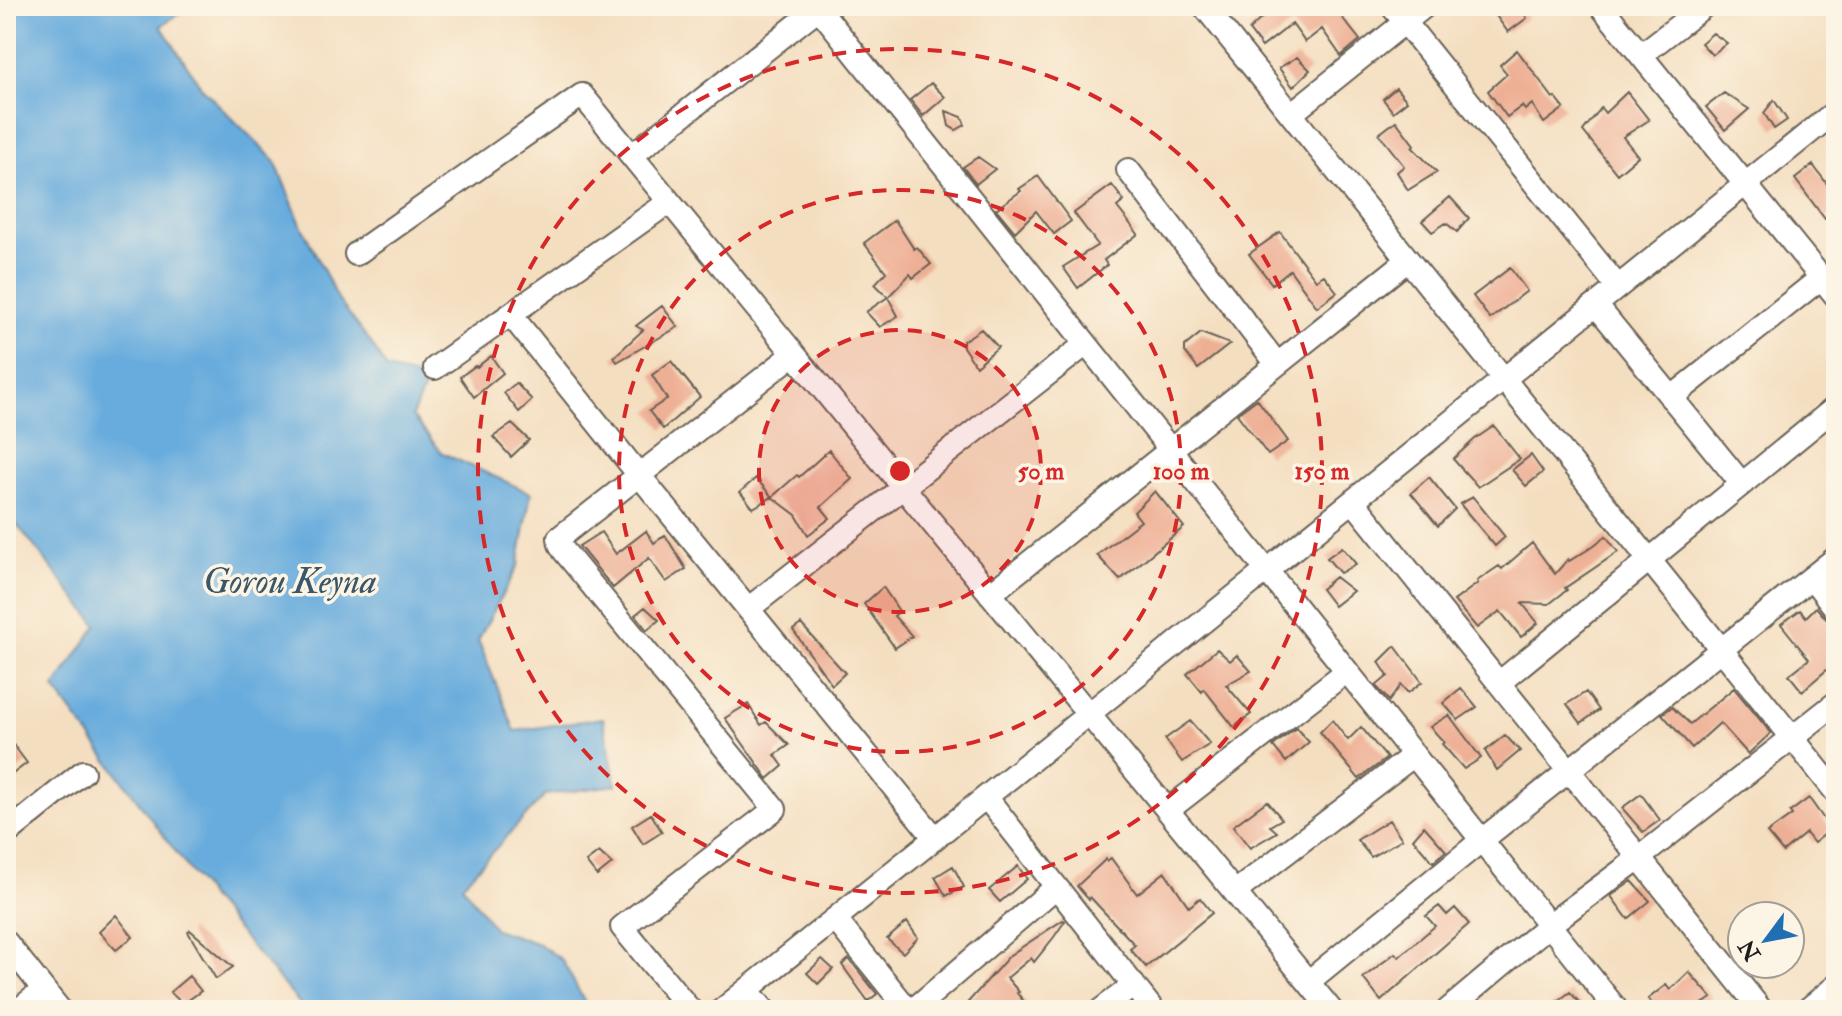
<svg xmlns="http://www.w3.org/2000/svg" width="1842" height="1016" font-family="'IM FELL Double Pica',serif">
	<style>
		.water { fill: #68acdd; stroke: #42647c; stroke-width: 2 }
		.building { fill: #eeb095 }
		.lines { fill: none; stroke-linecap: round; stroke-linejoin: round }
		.street-casing { stroke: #686055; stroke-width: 26 }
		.street { stroke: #fff; stroke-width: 22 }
		.ring { fill: none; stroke: #d62828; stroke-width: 4; stroke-dasharray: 14 10 }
		.labels { text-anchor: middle; stroke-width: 7; stroke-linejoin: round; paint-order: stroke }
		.water-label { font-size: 36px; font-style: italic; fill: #3a5669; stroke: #fcf5e5 }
		.centre { fill: #d62828; stroke: #fcf5e5; stroke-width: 4 }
		.ring-label { font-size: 24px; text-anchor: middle; font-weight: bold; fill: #d62828; stroke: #fcf5e5; stroke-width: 7; stroke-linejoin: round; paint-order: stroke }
	</style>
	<rect width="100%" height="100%" fill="#fcf5e5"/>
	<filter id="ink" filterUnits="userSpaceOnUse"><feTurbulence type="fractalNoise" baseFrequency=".0125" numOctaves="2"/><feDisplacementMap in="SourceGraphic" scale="16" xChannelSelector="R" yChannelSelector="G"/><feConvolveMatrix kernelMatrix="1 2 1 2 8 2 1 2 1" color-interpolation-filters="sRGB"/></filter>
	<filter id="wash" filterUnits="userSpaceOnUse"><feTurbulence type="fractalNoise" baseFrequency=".006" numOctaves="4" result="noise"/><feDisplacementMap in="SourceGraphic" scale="32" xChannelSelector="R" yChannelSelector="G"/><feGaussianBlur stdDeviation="1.8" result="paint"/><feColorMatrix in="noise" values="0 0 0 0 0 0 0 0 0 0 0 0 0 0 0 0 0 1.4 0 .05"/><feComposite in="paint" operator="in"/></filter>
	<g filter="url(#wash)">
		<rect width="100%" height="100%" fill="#f4dec0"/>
		<path class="water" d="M6,6H190L161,26L202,88L275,161L302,227L339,301L371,343L387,369L428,379L412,416L442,453L531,493L518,566L478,640L515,731L603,718L616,785L545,795L462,885L495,929L539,944L562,960L589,1010H305L210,898L54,688L97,625L6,511Z"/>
		<g id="blocks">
			<path class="building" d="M1261,6H1333L1360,40L1341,56L1322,29L1305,42L1292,24L1262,47L1249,30L1267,13Z
				M1503,6H1519L1527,18L1508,32L1494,13Z
				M1713,33L1727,43L1712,55L1701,43Z
				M1517,50L1553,98L1555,97L1564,108L1544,123L1532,104L1525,110L1522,106L1507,117L1488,91L1507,74L1500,65Z
				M1297,57L1310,70L1293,87L1279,68Z
				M931,83L945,97L923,116L910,100Z
				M1396,88L1407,101L1393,112L1383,99Z
				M1627,92L1649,120L1623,137L1638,156L1617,174L1583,131L1601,108L1605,113Z
				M1724,93L1749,109L1725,130L1706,107Z
				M1774,100L1787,120L1774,129L1764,113Z
				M946,111L962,117L965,125L956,130L949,126Z
				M1396,121L1414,145L1412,147L1437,172L1408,190L1397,172L1404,166L1379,134Z
				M978,157L995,169L976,184L963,167Z
				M1813,165L1836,196V211L1825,219L1795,179Z
				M1038,176L1071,221L1054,234L1036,211L1015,232L996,209L1021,191L1019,189Z
				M1112,185L1124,201L1117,207L1138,234L1104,260L1107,265L1078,288L1063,267L1098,245L1074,213Z
				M1450,197L1469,218L1457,232L1446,223L1432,232L1422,221Z
				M895,220L914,249L917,247L931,264L913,278L910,274L888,297L875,284L886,272L864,243Z
				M1280,232L1316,280L1324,275L1337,292L1317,307L1290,270L1272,284L1249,254Z
				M1510,268L1527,291L1490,319L1473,296Z
				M888,297L898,316L880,327L866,312Z
				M662,306L678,327L617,362L614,357L643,330L636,326Z
				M981,329L998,347L976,366L963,347V341Z
				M1201,333L1230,344L1198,369L1185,352V346Z
				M491,356L503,373L474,397L460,377L475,366L477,367Z
				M671,361L700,397L663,429L649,411L667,399L652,375Z
				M516,383L532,400L519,412L504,393Z
				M1257,399L1288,441L1268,455L1237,414Z
				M512,424L529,440L511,457L493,437Z
				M1494,426L1520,459L1478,487L1453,459L1475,439Z
				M829,450L852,479L821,507L830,518L808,535L796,515L772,497L797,475L799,477Z
				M1531,455L1543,472L1526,486L1512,470Z
				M1429,477L1455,509L1438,526L1411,493Z
				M756,478L772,497L753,508L740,492Z
				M1155,491L1184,527L1120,580L1097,555L1141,521L1134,512Z
				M1473,497L1505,537L1495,546L1460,504Z
				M646,531L654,543L665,535L686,569L666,582L649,558L613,588L579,546L601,532L616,554Z
				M1606,536L1618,552L1565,588L1567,590L1549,604L1522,603L1538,623L1521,637L1500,611L1477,628L1454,601L1478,583L1477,581L1499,566L1502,569L1532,543L1555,574L1568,559L1569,561L1589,549Z
				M1342,547L1356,564L1340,573L1327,558Z
				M1335,577L1353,591L1334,606L1321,589Z
				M883,587L899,611L894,616L912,636L895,648L864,604Z
				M645,607L659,620L647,630L635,615Z
				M1816,607L1828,621L1836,623V662L1802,691L1789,675L1809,659L1781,624L1800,610L1806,617Z
				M801,624L845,673L832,685L793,630Z
				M1395,646L1422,682L1408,693L1401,685L1389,701L1376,686L1388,676L1379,662Z
				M1217,649L1230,661L1237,655L1251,671L1226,685L1251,714L1234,727L1204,689L1202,692L1187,674Z
				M1461,688L1477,707L1458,720L1443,703Z
				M1734,688L1771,733L1748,754L1720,723L1692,748L1662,714L1672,707L1690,724Z
				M1586,692L1599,710L1581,723L1567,704Z
				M748,704L761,725L766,722L789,745L775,755L783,766L768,779L725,718Z
				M1449,715L1481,758L1464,769L1442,744L1444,742L1430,727Z
				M1332,720L1348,740L1361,727L1387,758L1359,779L1320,732Z
				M1190,721L1210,744L1182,762L1165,739Z
				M1296,728L1309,742L1286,762L1273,746Z
				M6,735L27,763L6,779Z
				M1505,735L1520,751L1497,770L1485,751Z
				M1641,794L1660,820L1643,832L1622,808Z
				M1809,798L1831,829L1814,843L1806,833L1783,852L1767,833L1792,815L1790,812Z
				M1267,801L1282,819L1270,826L1277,832L1250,848L1233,826Z
				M651,814L662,832L643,844L632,826Z
				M1389,820L1402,839L1371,857L1357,840Z
				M1424,826L1446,851L1433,862L1413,839Z
				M599,852L612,864L597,876L586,862Z
				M1111,858L1137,894L1165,872L1189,907L1200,898L1212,913L1146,967L1130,949L1135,945L1090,897L1089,900L1077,886L1106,859L1107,861Z
				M953,866L964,887L946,896L935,877Z
				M1018,866L1027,879L1000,902L989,890Z
				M1632,881L1650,901L1628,919L1611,896Z
				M1439,906L1447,915L1455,908L1469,924L1381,1001L1363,978L1395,953L1399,957L1435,926L1426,916Z
				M116,915L133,937L116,950L99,932Z
				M1063,920L1065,921L1054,937L1034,962L1031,958L1007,978L1019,992L1017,993L1031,1010H961L1010,955Z
				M907,922L918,938L903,953L887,939Z
				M190,930L233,967L216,979L188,932Z
				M822,959L833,969L818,984L807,973Z
				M849,959L877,994L868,1001L842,965Z
				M1689,972L1712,998L1692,1010H1657L1648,999L1666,985L1670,990Z
				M189,976L201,991L183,1004L170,992Z
				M1570,992L1586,1010H1546Z"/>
		</g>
	</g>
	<g filter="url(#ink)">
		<use href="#blocks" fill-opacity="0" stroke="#686055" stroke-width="2"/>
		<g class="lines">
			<defs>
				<path id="street" d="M817,6L1617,1010
					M1204,6L1836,792
					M1392,6L1618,287
					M1601,6L1836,296
					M1641,55L1704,6
					M1291,114L1425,6
					M631,156L821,6
					M1128,170L1277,364
					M356,254L582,95L1331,1010
					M1596,305L1742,484
					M511,315L639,475L935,838
					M435,368L669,202
					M1671,398L1821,278
					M1353,501L1761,1010
					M1812,578L1836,609
					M990,594L1408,260
					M748,609L1086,344
					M1499,683L1836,407
					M986,797L1153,1010
					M1168,810L1347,671
					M6,834L83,772
					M1235,892L1414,755
					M835,919L908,1010
					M6,942L60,1010
					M1308,982L1482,840L1836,558
					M747,990L764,1010
					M18,1010L44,990
					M690,1010L622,927L775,809L564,551L560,544L559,538L794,354
					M722,1010L1836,111
					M913,1010L1056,887
					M1101,1010L1134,985
					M1448,1010L1549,925L1639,858L1836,703
					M1807,1010L1836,986"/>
			</defs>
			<use href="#street" class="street-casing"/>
			<use href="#street" class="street"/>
		</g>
	</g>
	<circle cx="900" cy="471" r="141" fill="#d62828" fill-opacity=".12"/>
	<g class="ring">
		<circle cx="900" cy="471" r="141"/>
		<circle cx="900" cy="471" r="281"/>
		<circle cx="900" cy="471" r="422"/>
	</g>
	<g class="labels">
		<g class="water-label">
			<text x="290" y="593">Gorou Keyna</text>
		</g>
	</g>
	<circle cx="900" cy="471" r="12" class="centre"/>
	<g class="ring-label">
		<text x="1041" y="479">50 m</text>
		<text x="1181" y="479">100 m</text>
		<text x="1322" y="479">150 m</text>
	</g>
	<rect width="1842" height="1016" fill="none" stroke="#fcf5e5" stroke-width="32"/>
	<g transform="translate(1766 940) rotate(238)"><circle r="38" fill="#fcf5e5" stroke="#a29e95" stroke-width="2"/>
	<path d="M0-6L14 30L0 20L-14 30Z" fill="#1f6fb2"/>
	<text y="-12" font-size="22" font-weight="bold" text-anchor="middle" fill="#1c1c1c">N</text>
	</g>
</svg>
